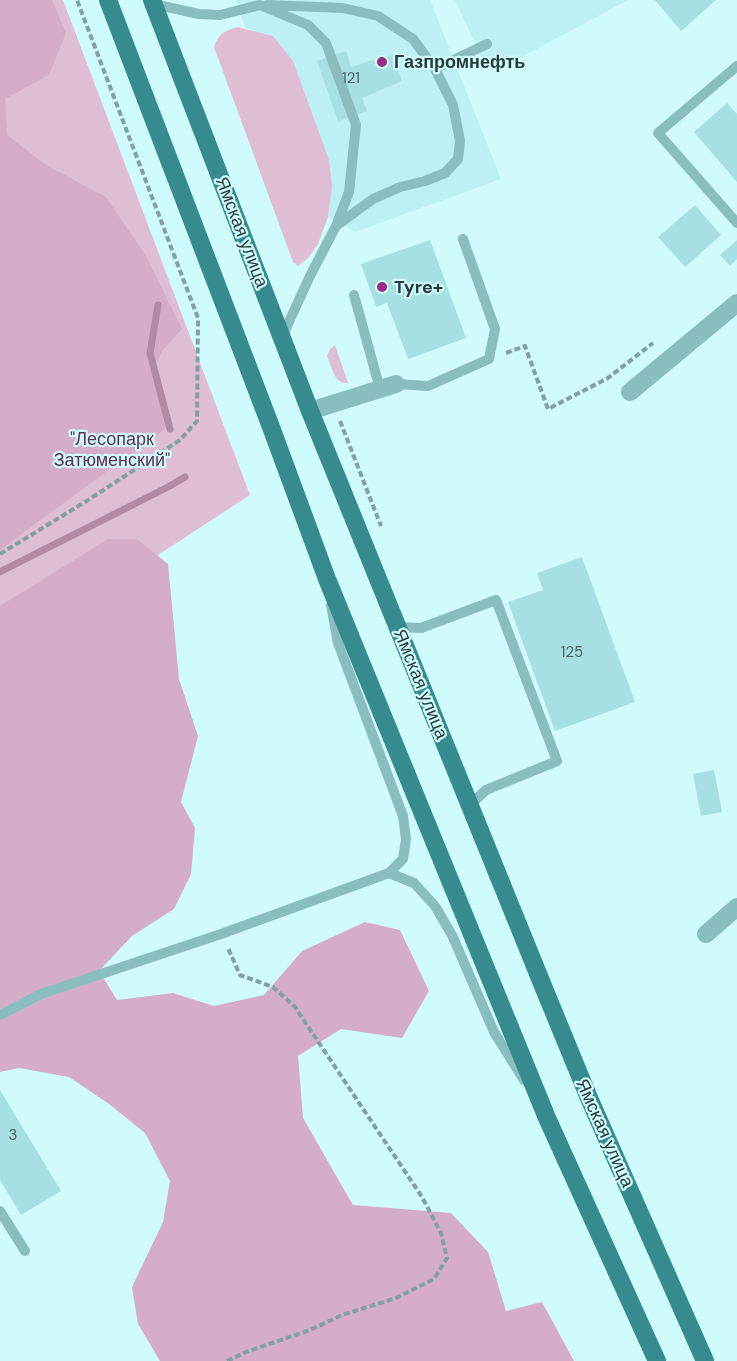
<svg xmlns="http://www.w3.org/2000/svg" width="737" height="1361" font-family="'DM Sans',sans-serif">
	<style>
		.built { fill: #bcf0f2 }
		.green { fill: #dfbdd5 }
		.forest { fill: #d5adc9 }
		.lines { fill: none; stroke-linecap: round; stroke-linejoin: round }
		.stream { stroke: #b18ba6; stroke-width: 7 }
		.building { fill: #a6e0e2 }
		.path { stroke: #81a0a1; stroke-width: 4; stroke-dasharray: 6 3; stroke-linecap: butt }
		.service { stroke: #89bdbe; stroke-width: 10 }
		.minor { stroke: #89bdbe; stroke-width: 18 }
		.primary { stroke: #358b8e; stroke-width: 18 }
		.poi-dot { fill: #9d2a87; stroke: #d0fbfc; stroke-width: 2 }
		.labels { text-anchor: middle; stroke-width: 4.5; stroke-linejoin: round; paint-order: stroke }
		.number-label { font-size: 15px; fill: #496465 }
		.poi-label { font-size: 18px; font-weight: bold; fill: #2a3b3b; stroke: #d0fbfc; text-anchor: start }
		.street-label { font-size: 18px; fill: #2a3b3b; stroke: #d0fbfc }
		.park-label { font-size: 18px; fill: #623056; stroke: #d0fbfc }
	</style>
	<rect width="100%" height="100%" fill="#d0fbfc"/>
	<path class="built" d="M236,0H430L501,179L355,232L328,217L332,187L273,36L245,28Z
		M455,0H628L505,66L483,61Z"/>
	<path class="green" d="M0,0H63L250,495L0,658Z
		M238,27L273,36L293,61L329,160L332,187L328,217L318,244L308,258L298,266L293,262L214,47C219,33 224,31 238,27Z
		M335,345L348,383C334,384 332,367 327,356L330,349Z"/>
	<path class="forest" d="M0,0H52L66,33L49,75L5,99L7,135L46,165L106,197L146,256L182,329L162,351L153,372L170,424L148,444L129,455L0,550Z
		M108,539H137L168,564L179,679L198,736L181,802L195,828L191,874L174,909L132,936L99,971L117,1000L173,993L214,1006L264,995L302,951L365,922L400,930L429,991L402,1038L341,1029L298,1056L303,1118L353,1205L451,1213L488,1252L506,1311L542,1302L574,1361H160L138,1324L132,1287L163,1222L170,1181L145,1133L109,1104L69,1077L19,1068L0,1072V606Z"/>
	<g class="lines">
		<path class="stream" d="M158,305L150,353L170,429
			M0,572L168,487L185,477"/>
	</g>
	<path class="building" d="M655,0H716L681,31Z
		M346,51L351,67L373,60L374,62L393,55L402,81L362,98L367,111L338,121L317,61Z
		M727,103L737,114V182L694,132Z
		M695,205L721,235L685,267L658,237Z
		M430,240L466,338L408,359L387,303L376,307L361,264Z
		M737,240V259L730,266L720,255Z
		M582,557L635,702L555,731L508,602L543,590L537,573Z
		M714,770L722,812L701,816L693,774Z
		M0,1090L61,1191L21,1215L0,1180Z"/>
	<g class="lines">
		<path class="path" d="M506,353L525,346L548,409L608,378L653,343
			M340,421L381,526
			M0,554L85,502L180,440L197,421L198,318L77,0
			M227,1361L246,1352L310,1330L342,1315L396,1298L434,1279L447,1258L441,1233L422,1197L295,1007L273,987L240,975L228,948"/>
		<path class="service" d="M154,4L199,14L220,15L260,5L308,25L326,43L356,125L349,192L336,226L310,276L282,337
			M267,5L343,8L378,16L413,39L435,69L453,105L460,141L458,159L445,173L425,181L400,187L373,199L336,226
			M737,66L658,133L737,223
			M435,69L487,44
			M354,295L380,389
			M396,384L428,386L489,359L495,329L463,239
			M398,627L421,628L496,600L557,761L486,790L470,805
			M389,873L414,883L435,906L452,935L494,1032L524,1080
			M0,1015L41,994L221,934L389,873L403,859L406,839L403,816L338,643L331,605
			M0,1211L25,1251"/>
		<path class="minor" d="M630,392L737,303
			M310,411L396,384
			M706,934L737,907"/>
		<path class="primary" d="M108,0L271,427L327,579L547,1118L657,1361
			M152,0L310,411L543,986L589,1098L705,1361"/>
	</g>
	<g class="poi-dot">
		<circle cx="382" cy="62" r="6"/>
		<circle cx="382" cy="287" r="6"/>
	</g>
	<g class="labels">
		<g class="number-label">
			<text x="351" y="83">121</text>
			<text x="572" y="657">125</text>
			<text x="13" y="1140">3</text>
		</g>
		<g class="poi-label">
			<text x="394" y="68">Газпромнефть</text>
			<text x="394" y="293">Tyre+</text>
		</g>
		<g class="street-label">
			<text transform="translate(242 232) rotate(69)" y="6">Ямская улица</text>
			<text transform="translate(421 684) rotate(68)" y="6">Ямская улица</text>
			<text transform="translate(605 1133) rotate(66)" y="6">Ямская улица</text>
		</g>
		<g class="park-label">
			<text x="112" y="445">"Лесопарк<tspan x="112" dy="21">Затюменский"</tspan></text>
		</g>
	</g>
</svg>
